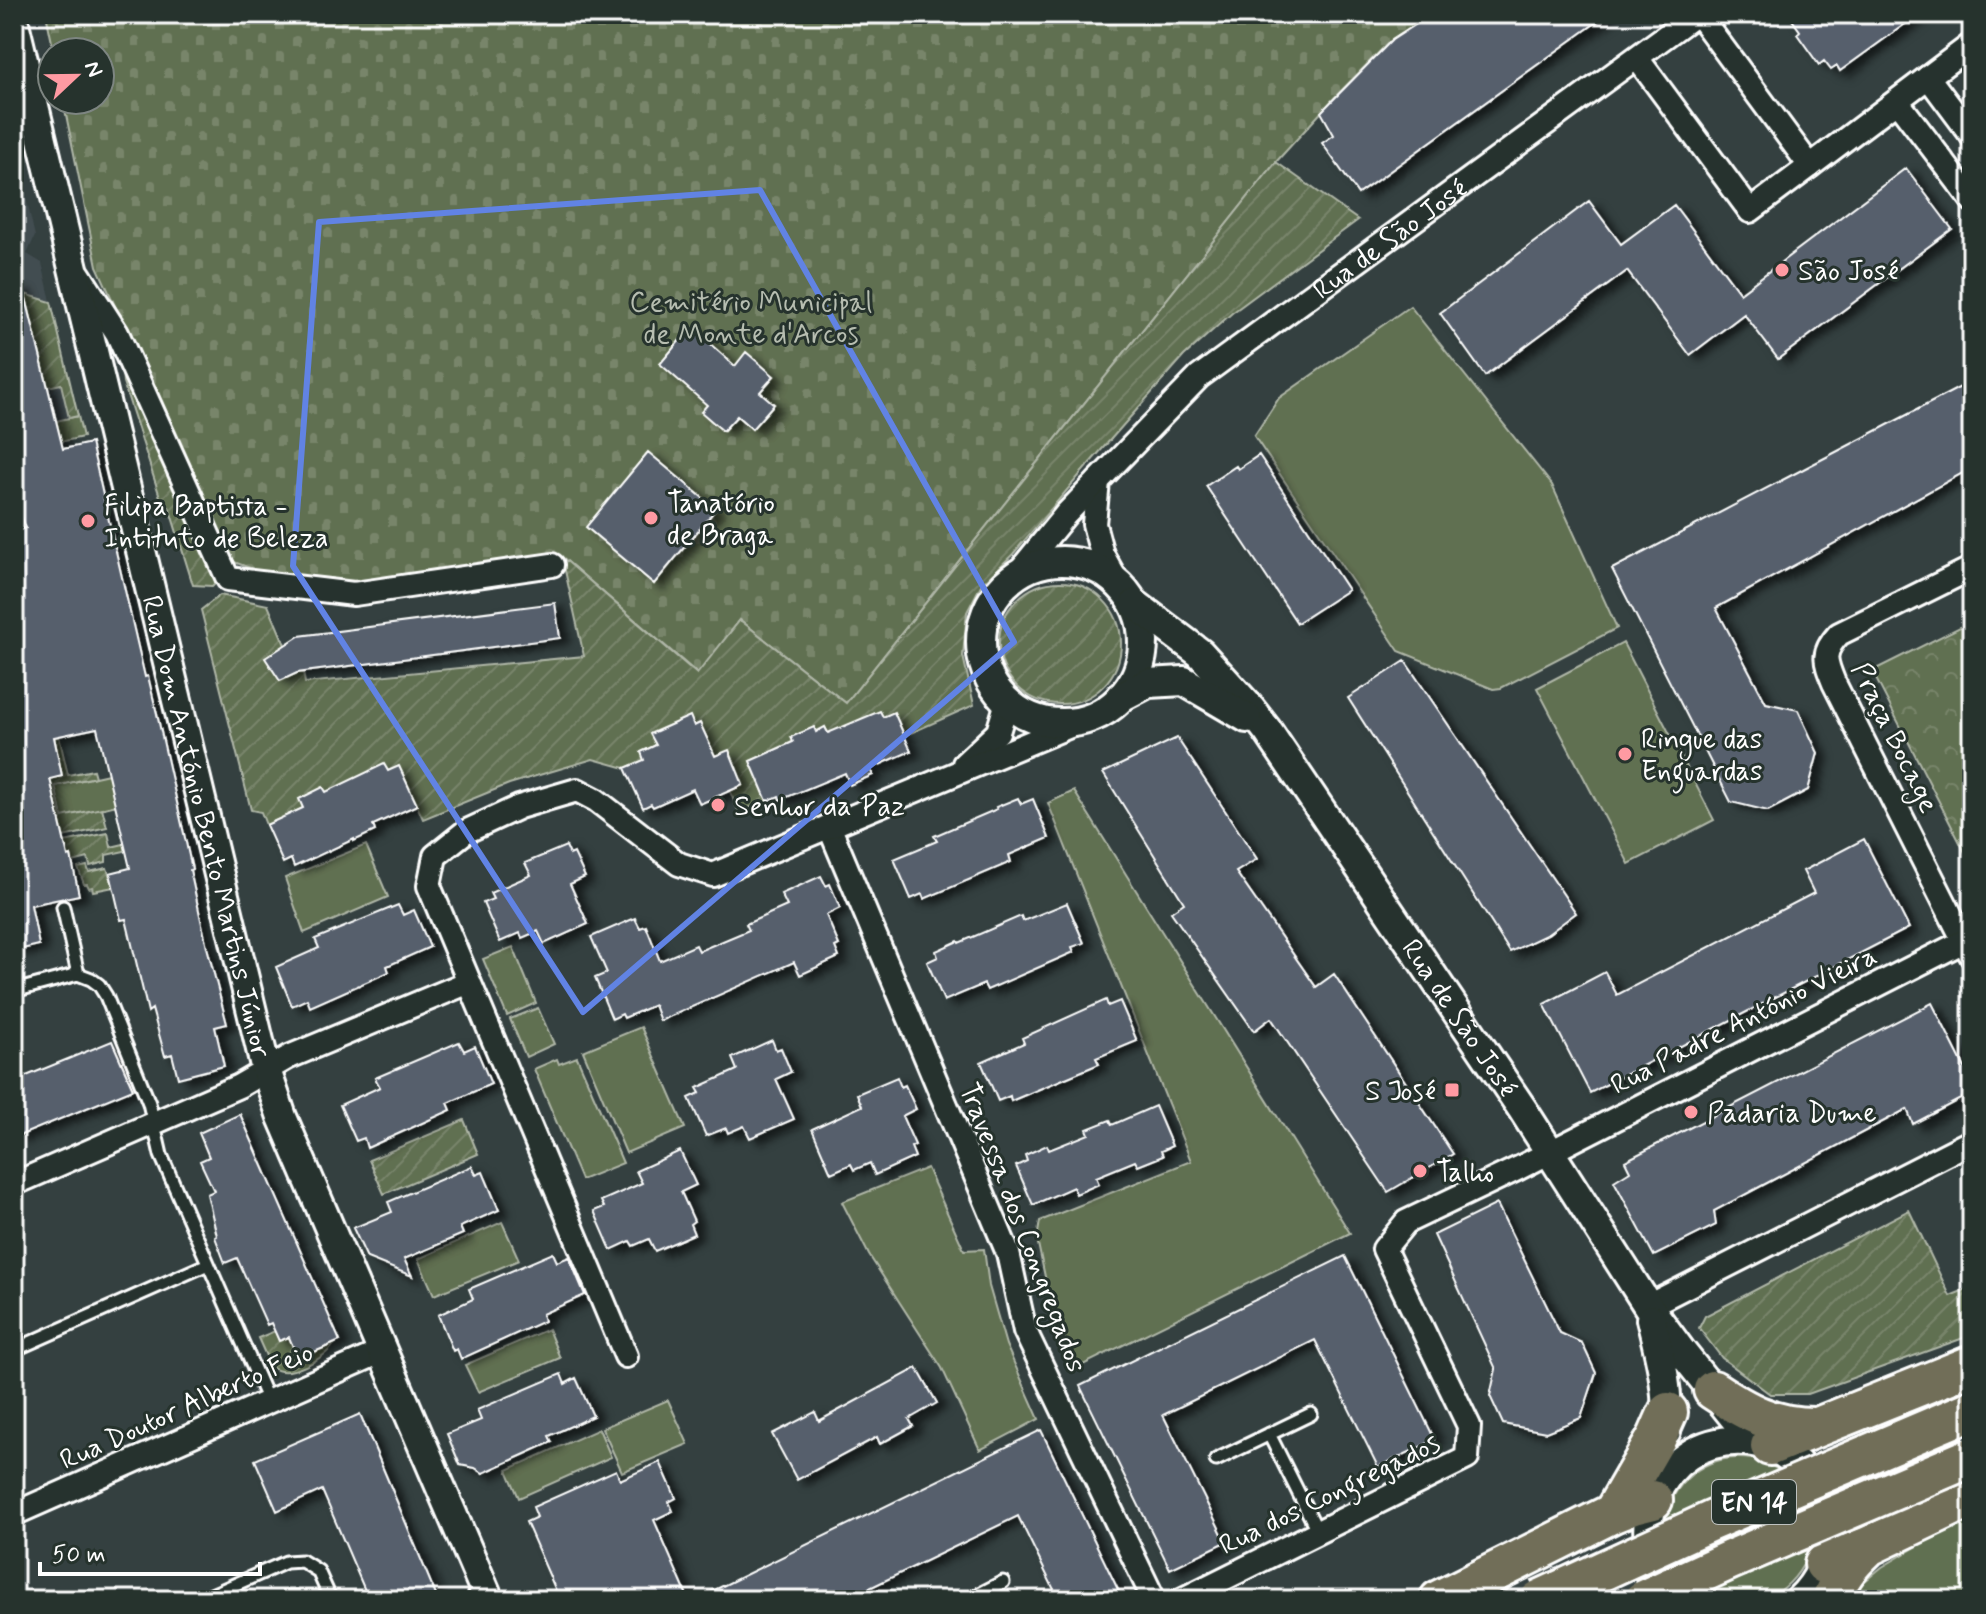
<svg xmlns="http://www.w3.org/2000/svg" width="1986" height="1614" font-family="Mynerve,sans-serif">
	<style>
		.built { fill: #424d51 }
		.grass { fill: #606f51; stroke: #b0b7a8; stroke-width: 2 }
		.forest { fill: url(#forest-crowns); stroke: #b0b7a8; stroke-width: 2 }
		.cemetery { fill: url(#cemetery-stones); stroke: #b0b7a8; stroke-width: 2 }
		.garden { fill: url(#garden-furrows); stroke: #b0b7a8; stroke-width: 2 }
		.building { fill: #565f6c; stroke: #fff; stroke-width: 2; filter: url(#shadow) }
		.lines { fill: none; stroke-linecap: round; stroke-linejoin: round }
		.service-casing { stroke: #fff; stroke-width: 17 }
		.minor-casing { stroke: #fff; stroke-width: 28 }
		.tertiary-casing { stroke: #fff; stroke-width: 34 }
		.trunk-casing { stroke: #fff; stroke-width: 44 }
		.service { stroke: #26332d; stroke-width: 11 }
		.minor { stroke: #26332d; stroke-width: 22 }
		.tertiary { stroke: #26332d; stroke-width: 28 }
		.trunk { stroke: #716e59; stroke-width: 38 }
		.trunk-bridge-casing { stroke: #fff; stroke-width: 44; stroke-linecap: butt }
		.trunk-bridge { stroke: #716e59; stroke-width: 38 }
		.marked { fill: none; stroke: #6183e4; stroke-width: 6; stroke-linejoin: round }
		.poi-dot { fill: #ff9aa2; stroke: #26332d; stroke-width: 3 }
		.labels { text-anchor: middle; stroke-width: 6; stroke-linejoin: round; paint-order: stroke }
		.shield { fill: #26332d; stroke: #bec2c0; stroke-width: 2 }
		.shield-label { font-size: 26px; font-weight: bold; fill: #fff }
		.street-label { font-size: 28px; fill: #fff; stroke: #26332d }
		.poi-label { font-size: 28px; fill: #fff; stroke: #26332d; text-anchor: start }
		.park-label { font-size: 28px; fill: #b7beb1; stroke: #26332d }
	</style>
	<defs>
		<pattern id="forest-crowns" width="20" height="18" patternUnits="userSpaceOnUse" patternTransform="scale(2)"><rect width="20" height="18" fill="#606f51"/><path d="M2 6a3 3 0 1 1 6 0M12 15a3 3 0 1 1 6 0" fill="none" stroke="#78856b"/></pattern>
		<pattern id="cemetery-stones" width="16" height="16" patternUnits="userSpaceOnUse" patternTransform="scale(2)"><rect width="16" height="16" fill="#606f51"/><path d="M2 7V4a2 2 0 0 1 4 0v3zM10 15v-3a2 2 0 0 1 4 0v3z" fill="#78856b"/></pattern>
		<pattern id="garden-furrows" width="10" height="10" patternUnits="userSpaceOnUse" patternTransform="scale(2)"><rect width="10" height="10" fill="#606f51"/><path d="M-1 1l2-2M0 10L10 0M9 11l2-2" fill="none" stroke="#78856b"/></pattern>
		<filter id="shadow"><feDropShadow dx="9" dy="5" stdDeviation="4" flood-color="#0009"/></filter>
	</defs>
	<rect width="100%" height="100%" fill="#344040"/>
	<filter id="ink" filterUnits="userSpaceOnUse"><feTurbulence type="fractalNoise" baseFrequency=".0125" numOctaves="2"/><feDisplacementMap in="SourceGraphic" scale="16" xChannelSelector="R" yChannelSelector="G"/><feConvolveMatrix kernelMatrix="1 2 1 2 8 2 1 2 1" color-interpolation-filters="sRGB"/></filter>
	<g filter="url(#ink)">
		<path class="built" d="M14,146L35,236L27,254L42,263L83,437L14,452Z"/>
		<path class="grass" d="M1410,306L1552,485L1617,628L1501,688L1493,689L1399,651L1254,436L1279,398Z
			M78,416L83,437L14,452L56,421Z
			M1623,643L1714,820L1629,864L1537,688Z
			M113,773L121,804L62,818L55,786Z
			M1074,791L1350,1233L1077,1368L1052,1310L1037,1239L1040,1221L1191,1161L1048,803Z
			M366,845L388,897L304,933L285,878Z
			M513,947L536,1003L507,1016L483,959Z
			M538,1008L554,1044L526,1057L510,1019Z
			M641,1027L685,1128L626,1153L583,1051Z
			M577,1057L623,1163L581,1180L534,1069L557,1059L559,1064Z
			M927,1168L964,1250L984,1249L989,1286L1006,1345L1039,1419L980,1450L942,1368L869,1255L842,1202Z
			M502,1222L519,1260L434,1295L418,1259Z
			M548,1329L560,1358L478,1392L465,1365Z
			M668,1400L688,1444L622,1472L602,1428Z
			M599,1429L611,1457L519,1498L507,1470Z
			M1665 1531a73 73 0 1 1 146 0a73 73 0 1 1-146 0Z
			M1972,1514V1600H1852L1859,1586L1882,1567Z"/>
		<path class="forest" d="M1972,621V863L1971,864L1872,671Z"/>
		<path class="cemetery" d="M46,14H1432L1389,42L1335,97L1276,162L846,703L740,620L698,674L562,557L428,573L354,586L285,581L226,559L207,509L97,266L63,100H100V52H54Z"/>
		<path class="garden" d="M1276,162L1358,220L1232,313L1184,356L1089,464L1013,554L981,585L967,612L963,656L974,705L904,736L894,713L831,739L825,727L750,761L767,801L739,812L730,792L737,788L733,778L739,775L729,751L708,759L710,746L700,723L694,726L690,716L651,733L656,745L641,752L644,760L625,768L593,759L509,784L423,819L399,766L328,797L323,788L300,799L303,808L266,825L261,812L251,810L201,610L220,595L268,605L285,645L303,672L305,683L584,656L562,557L697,674L740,620L846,703Z
			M25,294L51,302L78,416L69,418L61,384L48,387Z
			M120,346L218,580L212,586L193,585L169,507L163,506L123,382Z
			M999 643a61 61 0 1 1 122 0a61 61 0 1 1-122 0Z
			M59,736L68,775L93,770L95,777L55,786L62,817L102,808L107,827L63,837L50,779L62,776L54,737Z
			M108,833L111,847L128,843L129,850L106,855V862L90,866L88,858L73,862L71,856L68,857L64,842Z
			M87,866L89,872L107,868L111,880L117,879L119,886L93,891L92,887L89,888L87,884H84L78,868Z
			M464,1120L478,1154L384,1194L369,1160Z
			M1909,1210L1950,1296L1972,1287V1335L1808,1394H1770L1722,1358L1699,1328L1705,1316Z
			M275,1331L279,1341L289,1337L299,1359L335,1343C325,1359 288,1380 271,1367L258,1338Z"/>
		<path class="building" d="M1432,14H1608L1358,194L1322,143L1334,135L1321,112L1392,40Z
			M1788,14H1919L1840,71L1837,66L1831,70L1824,61L1819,65L1797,34L1800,31Z
			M1906,168L1952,229L1778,359L1744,314L1690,355L1627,271L1485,376L1440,313L1589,201L1621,244L1674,205L1740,293Z
			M23,286L63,449L91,443L145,677L148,676L157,714L192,869L190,870L207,947L227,1024L215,1027L224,1066L178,1078L172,1054L165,1056L152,1009L148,1012L126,919L121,920L110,873L130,868L97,728L54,737L62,776L50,779L68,857L71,856L79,895L31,905L39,945L14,951V529L26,528L14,497V287Z
			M691,327L735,366L746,352L774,376L760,392L774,404L752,429L737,416L723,431L701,412L707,405L660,364Z
			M1972,381V468L1716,608L1766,703L1798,710L1818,753L1808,790L1768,811L1731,802L1612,569Z
			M648,452L716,509L654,584L586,527Z
			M1259,455L1348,590L1297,623L1206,486L1236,466L1238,469Z
			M555,603L560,638L297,673L280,681L265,658L299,636Z
			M1405,661L1576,913L1548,934L1510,952L1348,698Z
			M880,711L883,717L894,712L911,751L870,769L873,775L850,785L845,773L780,800L779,796L767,801L750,761L793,742L791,737L814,727L816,732L825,727L828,733Z
			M690,716L694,726L700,723L715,756L729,750L743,785L700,804L693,789L653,807L651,804L643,808L625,768L644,760L641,752L656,745L650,734Z
			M1177,738L1257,859L1236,872L1316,987L1334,974L1453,1154L1388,1192L1271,1018L1254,1031L1171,912L1184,903L1103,773Z
			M384,764L388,771L399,766L417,805L373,825L375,831L354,841V839L294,867L291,859L283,863L266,825L303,808L299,799L323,787L326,792Z
			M1018,798L1021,804L1033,799L1049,838L1009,855L1011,862L924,899L922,894L911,899L894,859L937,841L934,836L997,809L996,807Z
			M1864,839L1909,928L1590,1093L1544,1004L1605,972L1617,995L1814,893L1803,871Z
			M566,846L570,855L574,853L585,877L570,884L588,924L544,944L538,931L522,938L520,933L500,942L483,903L493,899L490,893L531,875L525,863Z
			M821,876L826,886L830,884L840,908L826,915L839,945L835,947L839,957L800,975L794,962L660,1021L654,1005L624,1018L622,1014L612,1019L595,978L607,973L591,937L635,918L640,928L646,926L660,961L696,945L699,951L749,930L746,924L787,906L781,894Z
			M1067,903L1084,943L1072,947L1074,952L987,990L984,984L944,1001L927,962L938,957L936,951L958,941L959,943L1021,916L1023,921Z
			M398,905L403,915L414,910L430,947L387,966L389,972L310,1007L307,999L292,1006L276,967L319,948L315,939Z
			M1106,1000L1108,1006L1120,1001L1137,1041L1096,1058L1099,1064L1011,1101L1010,1096L998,1101L981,1062L1024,1043L1022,1038Z
			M1932,1003L1972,1082V1093L1913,1124L1907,1109L1714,1211L1716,1225L1654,1256L1614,1181L1630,1171L1625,1161Z
			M772,1040L776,1050L781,1048L791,1072L776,1079L794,1119L750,1138L744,1126L728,1133L726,1128L706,1136L689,1098L700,1093L697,1088L737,1070L732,1058Z
			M112,1041L133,1089L14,1138V1081Z
			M459,1042L464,1051L475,1046L491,1084L448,1103L451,1110L367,1148L364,1138L356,1141L340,1105L380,1087L375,1078Z
			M897,1077L901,1087L905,1085L916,1109L902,1116L915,1145L911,1147L915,1157L875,1175L870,1163L854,1170L851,1164L831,1173L812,1129L862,1106L857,1094Z
			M1155,1106L1172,1146L1161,1151L1163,1156L1138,1166L1135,1161L1096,1177L1099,1184L1076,1194L1073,1187L1033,1205L1016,1166L1027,1161L1025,1155L1047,1145L1049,1150L1089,1134L1087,1129L1110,1120L1112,1125Z
			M240,1114L340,1341L298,1359L289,1337L279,1341L271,1323L267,1325L237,1258L225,1263L215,1237L217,1236L207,1194L214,1191L200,1161L209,1157L199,1133Z
			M680,1151L696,1185L681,1192L694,1221L690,1224L694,1234L655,1251L649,1239L633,1246L630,1241L611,1250L594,1211L604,1207L601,1201L642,1183L636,1171Z
			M472,1166L476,1175L483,1172L499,1210L460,1227L463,1234L404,1259L412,1276L367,1258L353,1228L392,1212L388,1202Z
			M1497,1204L1560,1333L1582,1343L1596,1373L1581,1418L1546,1432L1503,1424L1490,1396L1496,1369L1434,1235Z
			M553,1253L557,1262L569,1257L585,1295L542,1314L544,1321L461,1359L457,1349L453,1351L438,1315L473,1299L469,1289Z
			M1345,1256L1435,1440L1378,1467L1315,1340L1163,1415L1226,1542L1170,1569L1080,1386Z
			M917,1368L937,1403L909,1419L913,1426L880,1444L877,1437L797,1480L772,1434L815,1412L819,1421Z
			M561,1374L565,1384L576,1378L593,1416L549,1436L552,1442L483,1473L475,1468L460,1465L447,1434L481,1420L477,1410Z
			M360,1414L390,1485L438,1600H369L322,1490L277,1511L255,1460Z
			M1041,1430L1123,1600H1059L1018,1516L845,1600H694Z
			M660,1462L676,1498L669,1502L673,1511L654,1520L689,1600H560L526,1522L537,1517L533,1507L616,1470L620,1480Z"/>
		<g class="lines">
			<defs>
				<path id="service" d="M63,907L78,974
					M14,991L78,974L91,979L99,985L106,996L149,1103L161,1155L268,1401
					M14,1350L208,1264
					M1269,1434L1318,1532
					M1216,1460L1311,1414
					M200,1600L286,1562L302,1561L318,1571L331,1600
					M968,1600L1003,1582"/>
				<g id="minor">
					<path d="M1637,58L1750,211L1810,166L1698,14"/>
					<path d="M1928,77L1972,136"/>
					<path d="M1897,101L1972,200"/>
					<path d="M1810,166L1972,44"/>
					<path d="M79,274L117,333L228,579L354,594L552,565"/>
					<path d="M1098,481L1094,524L1102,554L1119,585"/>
					<path d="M1972,568L1839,634C1821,653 1825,661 1834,683L1972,957"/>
					<path id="s1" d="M1017,574L1066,514L1199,377L1696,14"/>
					<path d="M964,764L998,732L1007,702"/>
					<path d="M829,826L1008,1253L1025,1331L1154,1600"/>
					<path d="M14,1184L239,1086L289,1057L469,982"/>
					<path d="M1648,1306L1972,1141"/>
					<path d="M626,1356L429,886L435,856L465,832L519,807L577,790L596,800L679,864L713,875L1072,725"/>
					<path d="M14,1514L383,1351"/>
					<path d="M1181,1600L1467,1458L1469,1426L1384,1249L1406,1222L1519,1168L1964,941"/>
				</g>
				<g id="tertiary">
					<path id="s2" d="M14,23L266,1070L282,1117L489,1600"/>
					<circle cx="1062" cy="642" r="81"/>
					<path id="s3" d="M1135,604L1200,653L1249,707L1267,730L1523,1110L1648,1306L1681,1351L1753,1441"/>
					<path d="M1121,697L1148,683L1184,681L1247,718"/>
					<path d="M1651,1319C1660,1356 1670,1393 1666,1431"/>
					<path d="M1679,1600C1616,1542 1656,1436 1744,1441C1766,1442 1788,1453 1803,1469C1816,1483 1826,1499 1828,1517C1831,1549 1823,1578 1799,1600"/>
				</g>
				<path id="trunk" d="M1713,1390C1746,1412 1773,1427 1814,1427
					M1770,1446L1972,1365
					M1613,1513L1657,1437L1668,1412
					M1824,1564L1869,1546L1972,1497
					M1439,1600L1613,1513L1633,1505L1653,1500
					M1831,1600C1839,1577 1850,1564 1867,1548"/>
			</defs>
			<use href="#service" class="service-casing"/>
			<use href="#minor" class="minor-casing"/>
			<use href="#tertiary" class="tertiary-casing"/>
			<use href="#trunk" class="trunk-casing"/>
			<use href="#service" class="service"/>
			<use href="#minor" class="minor"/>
			<use href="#tertiary" class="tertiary"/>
			<use href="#trunk" class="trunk"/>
			<defs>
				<path id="trunk-bridge" d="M1539,1600L1711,1521L1972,1410
					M1643,1600L1730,1560L1972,1457"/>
			</defs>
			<use href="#trunk-bridge" class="trunk-bridge-casing"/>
			<use href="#trunk-bridge" class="trunk-bridge"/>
		</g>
	</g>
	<path class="marked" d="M760,190L1014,642L583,1012L293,566L319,222Z"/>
	<g class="poi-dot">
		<circle cx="1782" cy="270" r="8"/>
		<circle cx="651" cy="518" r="8"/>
		<circle cx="88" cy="521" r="8"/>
		<circle cx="1625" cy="754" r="8"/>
		<circle cx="718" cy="805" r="8"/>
		<rect x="1444" y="1082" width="16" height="16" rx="4"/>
		<circle cx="1691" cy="1112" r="8"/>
		<circle cx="1420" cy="1171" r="8"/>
	</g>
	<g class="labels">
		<rect class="shield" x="1712" y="1480" width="84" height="44" rx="6"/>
		<g class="shield-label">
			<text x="1754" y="1511">EN 14</text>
		</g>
		<g class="street-label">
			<text dy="10" stroke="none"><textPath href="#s1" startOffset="504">Rua de São José</textPath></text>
			<text transform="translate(1896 737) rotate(64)" y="10">Praça Bocage</text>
			<text dy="10" stroke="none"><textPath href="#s2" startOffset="826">Rua Dom António Bento Martins Júnior</textPath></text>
			<text dy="10" stroke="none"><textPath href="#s3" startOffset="530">Rua de São José</textPath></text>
			<text transform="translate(1743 1019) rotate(-27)" y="10">Rua Padre António Vieira</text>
			<text transform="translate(1024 1227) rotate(69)" y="10">Travessa dos Congregados</text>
			<text transform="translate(186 1405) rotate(-24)" y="10">Rua Doutor Alberto Feio</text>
			<text transform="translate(1329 1493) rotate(-26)" y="10">Rua dos Congregados</text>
		</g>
		<g class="poi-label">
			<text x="1798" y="280">São José</text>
			<text x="667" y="512">Tanatório<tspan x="667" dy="32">de Braga</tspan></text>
			<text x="104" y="515">Filipa Baptista -<tspan x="104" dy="32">Intituto de Beleza</tspan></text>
			<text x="1641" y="748">Ringue das<tspan x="1641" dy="32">Enguardas</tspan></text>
			<text x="734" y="815">Senhor da Paz</text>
			<text x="1436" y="1100" text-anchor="end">S José</text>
			<text x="1707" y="1122">Padaria Dume</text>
			<text x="1436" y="1181">Talho</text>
		</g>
		<g class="park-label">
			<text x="751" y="311">Cemitério Municipal<tspan x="751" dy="32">de Monte d'Arcos</tspan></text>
		</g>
	</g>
	<rect width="1986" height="1614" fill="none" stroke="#26332d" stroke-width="48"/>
	<rect x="24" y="24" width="1938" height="1566" fill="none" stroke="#fff" stroke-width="3" filter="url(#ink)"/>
	<g transform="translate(76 76) rotate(68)"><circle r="38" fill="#26332d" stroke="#7d8581" stroke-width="2"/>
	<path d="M0-6L14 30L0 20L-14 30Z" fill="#ff9aa2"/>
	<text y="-12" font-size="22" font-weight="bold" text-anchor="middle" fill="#ffffff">N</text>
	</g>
	<path d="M40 1562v12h220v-12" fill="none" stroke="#ffffff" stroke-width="4"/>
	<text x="52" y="1562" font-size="24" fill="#ffffff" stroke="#26332d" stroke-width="6" paint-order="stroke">50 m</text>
</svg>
